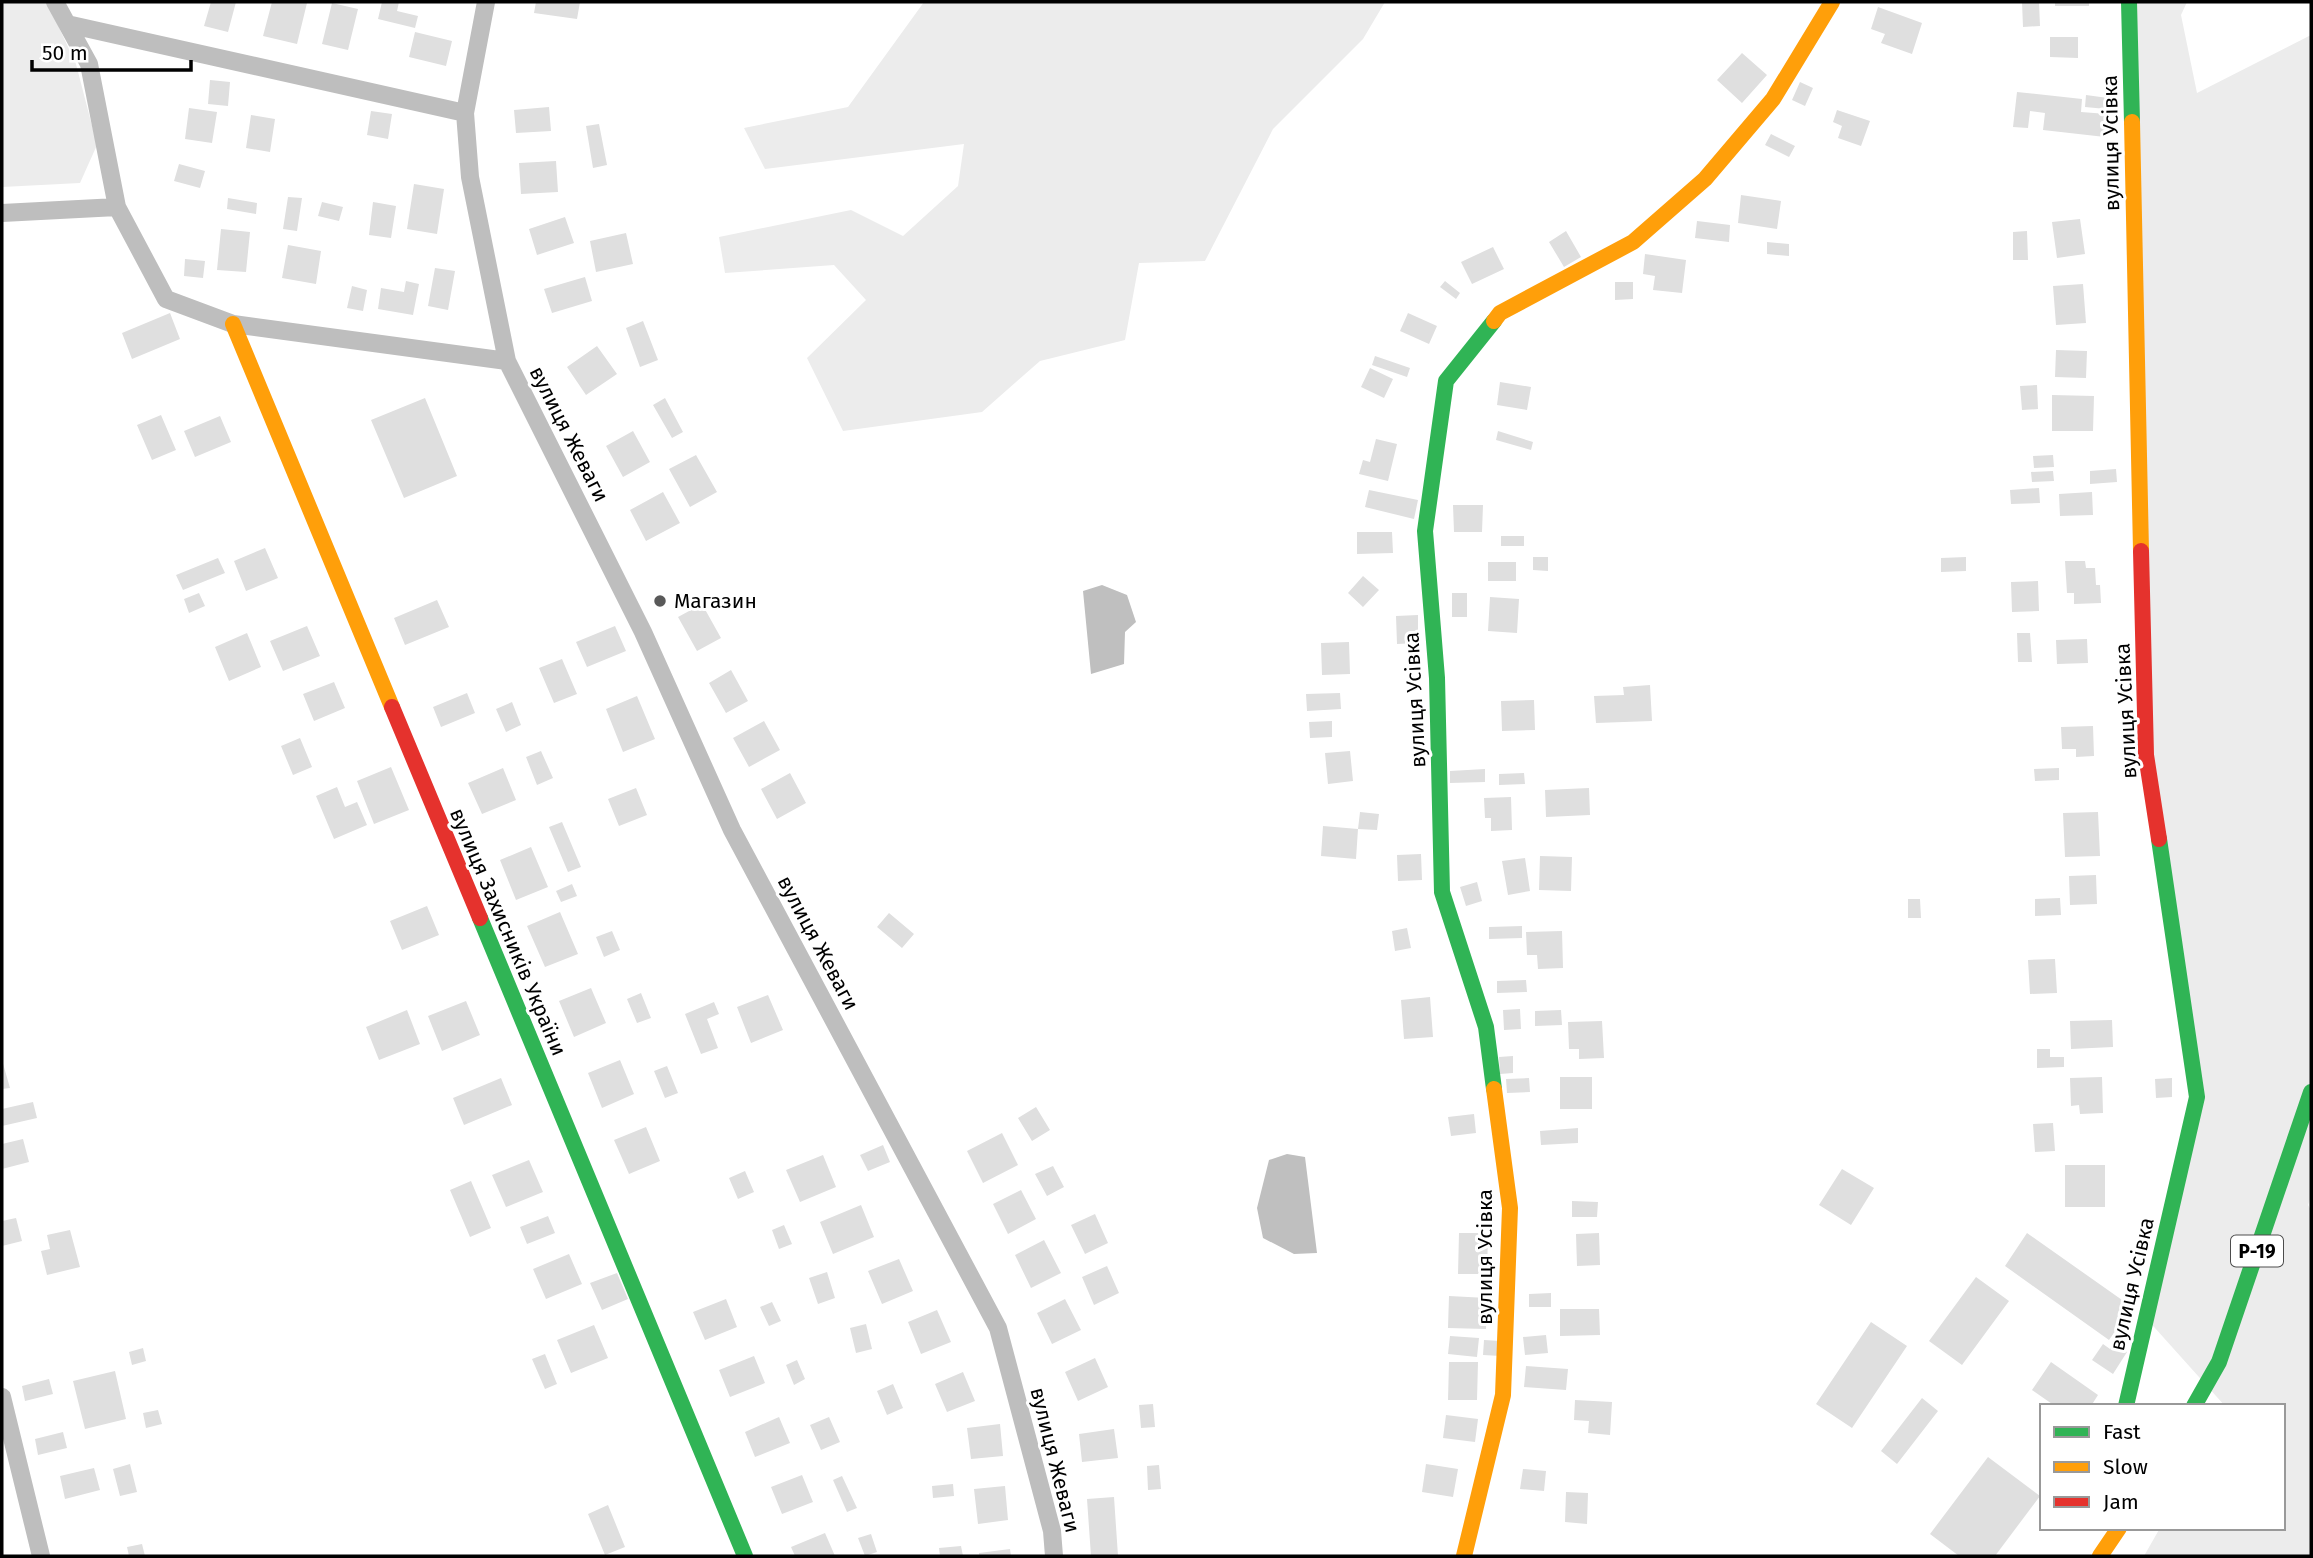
<svg xmlns="http://www.w3.org/2000/svg" width="2313" height="1558" font-family="'Fira Sans',sans-serif">
	<style>
		.green { fill: #ececec }
		.water { fill: #bfbfbf }
		.building { fill: #dfdfdf }
		.lines { fill: none; stroke-linecap: round; stroke-linejoin: round }
		.street { stroke: #bebebe; stroke-width: 18 }
		.fast { stroke: #30b455; stroke-width: 16 }
		.slow { stroke: #ff9f0a; stroke-width: 16 }
		.jam { stroke: #e5322d; stroke-width: 16 }
		.poi-dot { fill: #595959; stroke: #fff; stroke-width: 2.5 }
		.labels { text-anchor: middle; stroke-width: 6; stroke-linejoin: round; paint-order: stroke }
		.shield { fill: #fff; stroke: #4c4c4c; stroke-width: 2 }
		.shield-label { font-size: 19px; font-weight: bold; fill: #000 }
		.street-label { font-size: 21px; fill: #000; stroke: #fff }
		.poi-label { font-size: 21px; fill: #000; stroke: #fff; text-anchor: start }
	</style>
	<rect width="100%" height="100%" fill="#fff"/>
	<path class="green" d="M2,2H47L76,64L97,145L80,183L2,187Z
		M924,2H1385L1363,39L1273,129L1205,261L1139,263L1125,340L1040,361L982,412L843,431L807,358L866,300L834,265L725,273L719,237L851,210L903,236L958,186L964,144L765,169L744,128L848,107Z
		M2129,2H2187L2181,15L2197,93L2311,35V1196L2308,1205L2311,1210V1556H2144L2160,1528H2283V1406H2225L2146,1318L2197,1097L2146,755Z"/>
	<path class="water" d="M1102,585L1127,595L1136,622L1125,632L1124,664L1091,674L1083,591Z
		M1287,1154L1305,1157L1317,1253L1294,1254L1263,1238L1257,1208L1269,1160Z"/>
	<path class="building" d="M211,2H236L228,32L204,26Z
		M272,2L307,3L297,44L263,36Z
		M382,2H399L397,11L418,16L415,28L378,19Z
		M536,2H580L577,19L534,13Z
		M2022,2H2039L2040,26L2023,27Z
		M2055,2H2089V6H2055Z
		M332,3L358,9L348,50L322,44Z
		M1878,7L1922,23L1912,54L1881,43L1885,34L1871,29Z
		M415,32L452,41L446,66L409,57Z
		M2050,37H2078V58L2050,57Z
		M1742,53L1767,75L1742,103L1717,80Z
		M210,80L230,82L228,106L208,104Z
		M1800,82L1813,88L1805,106L1792,100Z
		M2017,92L2082,99L2081,112L2107,114L2105,137L2043,130L2045,113L2030,111L2028,128L2013,127Z
		M2086,95L2108,98L2106,109L2085,107Z
		M549,107L551,131L516,133L514,110Z
		M189,108L217,112L212,143L185,139Z
		M1837,110L1870,121L1861,146L1838,138L1842,126L1833,122Z
		M371,111L392,114L388,139L367,135Z
		M251,115L275,119L270,152L246,148Z
		M599,124L607,165L593,168L586,126Z
		M1771,134L1795,146L1789,157L1765,145Z
		M556,161L558,192L521,194L519,163Z
		M179,164L205,171L200,188L174,181Z
		M414,184L444,189L437,234L407,229Z
		M1741,195L1781,201L1777,229L1738,223Z
		M288,197L302,198L297,231L283,229Z
		M228,198L257,203L256,214L227,209Z
		M322,202L343,207L339,221L318,216Z
		M373,202L396,206L391,238L369,235Z
		M565,217L574,243L537,255L529,229Z
		M2080,219L2085,254L2057,258L2052,222Z
		M1697,221L1730,225L1729,242L1695,238Z
		M221,229L250,232L246,272L217,270Z
		M1566,231L1581,257L1564,267L1549,242Z
		M2027,231L2028,260H2013V232Z
		M626,233L633,264L596,272L590,241Z
		M1767,242L1789,244V256L1767,254Z
		M288,245L321,251L316,284L282,278Z
		M1493,247L1504,269L1472,284L1461,262Z
		M1645,254L1686,260L1682,293L1653,290L1655,276L1643,274Z
		M185,259L205,261L203,278L184,276Z
		M435,268L455,271L448,310L428,306Z
		M585,277L592,301L552,313L544,289Z
		M406,281L419,284L413,315L378,309L381,288L404,292Z
		M1445,281L1460,293L1456,299L1440,287Z
		M1615,282H1633V299L1615,300Z
		M2083,284L2086,323L2056,325L2053,286Z
		M352,286L367,290L363,311L347,308Z
		M170,313L180,339L132,359L122,333Z
		M1408,313L1437,326L1429,344L1400,331Z
		M643,321L658,360L640,367L626,328Z
		M597,346L617,374L586,395L567,367Z
		M2056,350L2087,351L2086,378L2055,377Z
		M1375,356L1410,368L1407,377L1372,365Z
		M1370,368L1393,379L1384,398L1361,387Z
		M1500,382L1531,387L1527,410L1497,405Z
		M2037,385L2038,409L2022,410L2020,386Z
		M2052,395L2094,396L2093,431H2052Z
		M425,398L457,476L404,498L371,420Z
		M665,398L683,432L672,438L653,405Z
		M161,415L176,450L152,460L137,425Z
		M220,416L231,442L195,457L184,431Z
		M633,431L650,462L623,477L606,446Z
		M1498,431L1533,442L1531,450L1496,440Z
		M1376,439L1397,444L1388,481L1359,474L1363,460L1370,462Z
		M696,455L717,492L690,507L669,469Z
		M2053,455L2054,467L2034,468L2033,456Z
		M2116,469L2117,482L2090,484V471Z
		M2053,471L2054,481L2032,482L2031,472Z
		M2039,488L2040,503L2011,504L2010,490Z
		M1369,490L1418,500L1414,519L1365,507Z
		M663,492L680,523L646,541L630,510Z
		M2092,492L2093,515L2060,516L2059,494Z
		M1453,505H1483L1482,532H1454Z
		M1357,532H1392L1393,553L1357,554Z
		M1501,536H1524V546H1501Z
		M265,548L278,578L246,591L234,561Z
		M1533,557H1548V571L1533,570Z
		M1966,557V571L1941,572V558Z
		M218,558L225,573L183,590L176,575Z
		M2065,561H2085L2086,568H2095L2096,585H2100L2101,603L2074,604V593H2067Z
		M1488,562H1516V581H1488Z
		M1363,576L1379,590L1363,607L1348,593Z
		M2038,581L2039,611L2012,612L2011,582Z
		M199,593L205,606L189,613L184,599Z
		M1452,593H1467V617H1452Z
		M1490,597L1519,599L1517,633L1488,631Z
		M437,600L449,627L405,645L394,618Z
		M702,604L721,638L697,651L678,617Z
		M1418,615V643L1397,644L1396,616Z
		M307,626L320,656L283,671L270,641Z
		M615,626L626,651L587,667L576,642Z
		M247,633L261,667L229,681L215,647Z
		M2017,633H2030L2032,662H2018Z
		M2087,639L2088,663L2057,664L2056,640Z
		M1349,642L1350,674L1322,675L1321,643Z
		M562,659L577,694L554,703L539,668Z
		M731,670L748,701L726,713L709,683Z
		M334,682L345,708L314,721L303,694Z
		M1650,685L1652,721L1596,723L1594,696L1624,695L1623,687Z
		M467,693L475,713L441,727L433,707Z
		M1340,693L1341,709L1307,711L1306,694Z
		M637,696L655,739L623,752L606,709Z
		M1534,700L1535,730L1502,731L1501,701Z
		M512,702L521,725L506,732L496,709Z
		M764,721L780,750L749,767L733,738Z
		M1332,721V737L1310,738L1309,722Z
		M2093,726L2094,756L2076,757V749H2062L2061,727Z
		M300,738L312,767L293,775L281,746Z
		M541,751L553,778L537,785L526,757Z
		M1350,751L1353,781L1328,784L1325,753Z
		M391,767L409,810L374,824L357,781Z
		M503,768L516,800L482,814L468,783Z
		M2059,768V780L2035,781L2034,769Z
		M1485,769V782L1450,783V771Z
		M790,773L806,803L777,819L761,789Z
		M1524,773L1525,784L1499,785V774Z
		M337,787L345,807L357,802L367,825L334,839L316,796Z
		M636,788L647,815L619,826L608,799Z
		M1589,788L1590,815L1546,817L1545,790Z
		M1511,797L1512,830L1491,831V818H1485L1484,798Z
		M1360,812L1379,814L1377,830L1358,829Z
		M2098,812L2100,856L2065,857L2063,813Z
		M562,822L581,867L568,872L549,827Z
		M1323,826L1358,829L1356,859L1321,856Z
		M531,847L548,887L516,900L500,860Z
		M1421,854L1422,880L1398,881L1397,855Z
		M1540,856L1572,857L1571,891L1539,890Z
		M1525,858L1530,891L1508,895L1502,861Z
		M2096,875L2097,904L2070,905L2069,876Z
		M1477,882L1482,901L1466,906L1460,887Z
		M572,884L577,896L561,902L556,891Z
		M2060,898L2061,915L2035,916V899Z
		M1908,899H1920L1921,918H1908Z
		M427,906L439,935L402,950L390,921Z
		M560,912L578,954L545,967L527,926Z
		M889,913L914,934L902,948L877,927Z
		M1522,926V938L1489,939V927Z
		M1407,928L1411,948L1395,951L1392,931Z
		M612,931L620,950L604,957L596,937Z
		M1562,931L1563,968L1538,969L1537,955H1527L1526,932Z
		M2055,959L2057,993L2030,994L2028,960Z
		M1526,980L1527,992L1497,993V981Z
		M591,988L606,1023L574,1037L559,1001Z
		M641,993L651,1018L637,1023L627,999Z
		M768,995L783,1030L751,1043L737,1007Z
		M1430,997L1433,1037L1404,1039L1401,1000Z
		M466,1001L480,1035L442,1051L428,1016Z
		M714,1002L719,1014L707,1019L718,1048L701,1054L685,1014Z
		M1520,1009L1521,1029L1504,1030L1503,1010Z
		M407,1010L420,1044L379,1060L366,1027Z
		M1561,1010L1562,1025L1535,1026V1011Z
		M2112,1020L2113,1047L2071,1049L2070,1021Z
		M1602,1021L1604,1058L1579,1059V1049H1569L1568,1022Z
		M2037,1049H2050V1057H2064V1067L2037,1068Z
		M1513,1056V1073L1500,1074L1499,1057Z
		M2,1060L10,1088L2,1089Z
		M620,1060L634,1094L602,1108L588,1073Z
		M667,1066L678,1093L665,1098L654,1071Z
		M1560,1077H1592V1109H1560Z
		M2102,1077L2103,1113L2080,1114L2079,1105L2071,1106L2070,1078Z
		M501,1078L512,1105L464,1125L453,1098Z
		M1529,1078L1530,1092L1507,1093L1506,1079Z
		M2172,1078V1097L2156,1098L2155,1079Z
		M33,1102L37,1118L2,1126V1109Z
		M1036,1107L1050,1130L1032,1141L1018,1118Z
		M1474,1114L1476,1133L1451,1136L1448,1117Z
		M2053,1123L2055,1151L2035,1152L2033,1124Z
		M646,1127L660,1161L629,1174L614,1140Z
		M1578,1128V1143L1541,1145L1540,1131Z
		M1002,1133L1018,1165L983,1183L967,1151Z
		M23,1139L29,1162L2,1169V1144Z
		M883,1145L890,1162L868,1171L860,1155Z
		M823,1155L836,1187L800,1202L786,1170Z
		M529,1160L543,1192L506,1207L492,1175Z
		M2065,1165H2105V1207H2065Z
		M1053,1166L1064,1187L1047,1196L1035,1174Z
		M1842,1169L1874,1188L1851,1225L1819,1205Z
		M745,1171L754,1192L738,1199L729,1178Z
		M471,1181L491,1228L470,1237L450,1190Z
		M1021,1190L1036,1219L1008,1234L993,1204Z
		M1572,1201L1598,1202L1597,1217H1572Z
		M861,1205L874,1237L833,1254L820,1222Z
		M1095,1214L1108,1243L1085,1254L1071,1225Z
		M548,1216L555,1233L527,1244L520,1227Z
		M16,1218L22,1241L2,1246V1221Z
		M784,1225L792,1244L779,1249L772,1230Z
		M70,1230L80,1267L47,1275L41,1251L50,1249L47,1235Z
		M1459,1233H1488L1487,1274H1458Z
		M1599,1233L1600,1265L1577,1266L1576,1234Z
		M2027,1233L2132,1307L2109,1340L2005,1266Z
		M1044,1240L1061,1273L1031,1288L1015,1255Z
		M569,1254L582,1284L546,1299L533,1269Z
		M899,1259L913,1291L882,1304L868,1271Z
		M1107,1266L1119,1293L1094,1305L1082,1277Z
		M827,1272L835,1298L818,1304L809,1278Z
		M617,1273L628,1299L602,1310L590,1283Z
		M1976,1277L2009,1301L1962,1365L1929,1341Z
		M1551,1293V1307H1529V1294Z
		M1449,1296L1487,1298L1486,1329L1448,1328Z
		M726,1299L737,1327L705,1340L693,1312Z
		M1065,1299L1081,1330L1052,1344L1037,1313Z
		M772,1302L781,1321L769,1326L760,1307Z
		M1560,1309H1599L1600,1335L1560,1336Z
		M937,1310L951,1342L921,1354L908,1322Z
		M1871,1322L1907,1346L1852,1428L1816,1404Z
		M866,1324L872,1349L856,1353L850,1328Z
		M594,1325L608,1358L571,1373L557,1340Z
		M1546,1335L1548,1353L1525,1355L1523,1337Z
		M1450,1336L1479,1338L1477,1357L1448,1354Z
		M1484,1340L1501,1341V1356L1483,1355Z
		M2114,1343L2127,1352L2113,1374L2092,1360L2103,1344L2110,1349Z
		M143,1348L146,1361L132,1365L129,1352Z
		M545,1354L557,1384L545,1389L532,1359Z
		M754,1356L765,1383L730,1397L719,1370Z
		M1095,1358L1108,1387L1078,1401L1065,1372Z
		M797,1360L805,1379L794,1385L786,1365Z
		M1449,1362H1478L1477,1400H1448Z
		M2051,1362L2098,1395L2091,1406H2055L2032,1390Z
		M1526,1366L1568,1369L1566,1390L1524,1387Z
		M115,1371L126,1419L85,1429L73,1381Z
		M963,1372L975,1401L947,1412L935,1384Z
		M49,1379L53,1394L25,1401L22,1386Z
		M893,1384L903,1408L887,1415L877,1391Z
		M1922,1398L1938,1411L1897,1464L1881,1451Z
		M1575,1400L1612,1402L1610,1435L1588,1433L1589,1421L1574,1420Z
		M1153,1404L1155,1427L1141,1428L1139,1405Z
		M158,1410L162,1424L146,1428L143,1413Z
		M1446,1415L1478,1419L1475,1442L1443,1438Z
		M779,1417L790,1443L755,1457L745,1432Z
		M829,1417L840,1442L821,1450L810,1425Z
		M1000,1424L1003,1456L971,1459L967,1428Z
		M1114,1429L1118,1458L1082,1462L1079,1434Z
		M63,1432L67,1448L38,1455L35,1439Z
		M1988,1457L2040,1496L1995,1556H1959L1930,1534Z
		M130,1464L137,1492L120,1496L113,1469Z
		M1426,1464L1458,1469L1453,1497L1422,1492Z
		M1159,1465L1161,1489L1148,1490L1147,1466Z
		M94,1468L100,1490L65,1499L60,1476Z
		M1523,1469L1546,1471L1544,1491L1520,1489Z
		M802,1475L813,1502L782,1514L771,1487Z
		M842,1476L857,1508L847,1512L833,1480Z
		M953,1484L954,1496L933,1498L932,1486Z
		M1005,1486L1008,1520L978,1524L974,1489Z
		M1566,1492L1588,1493L1587,1524L1565,1522Z
		M1114,1497L1118,1556H1091L1087,1499Z
		M608,1505L625,1547L605,1555L588,1514Z
		M825,1533L835,1556H795L791,1547Z
		M871,1534L877,1552L865,1556L858,1538Z
		M142,1544L145,1556H129L127,1547Z
		M961,1546L963,1556H940L939,1548Z
		M1010,1549L1011,1556H979V1553Z"/>
	<g class="lines">
		<path class="street" d="M55,2L89,64L117,207L166,299L233,324L507,361L470,177L465,113L67,24
			M465,113L486,2
			M2,213L117,207
			M507,361L643,632L732,830L998,1328L1052,1531L1054,1556
			M2,1397L41,1556"/>
		<path class="fast" d="M2129,2L2132,122
			M1494,321L1446,381L1425,531L1437,678L1442,892L1486,1027L1494,1089
			M480,918L745,1556
			M2126,1406L2197,1097L2159,839
			M2194,1406L2219,1362L2311,1092"/>
		<path class="slow" d="M2132,122L2141,551
			M1494,321L1500,313L1633,242L1705,179L1773,99L1832,2
			M233,324L392,707
			M1464,1556L1503,1395L1510,1208L1494,1089
			M2100,1556L2119,1528"/>
		<path class="jam" d="M2141,551L2146,755L2159,839
			M392,707L480,918"/>
	</g>
	<circle class="poi-dot" cx="660" cy="601" r="7"/>
	<g class="labels">
		<rect class="shield" x="2231" y="1235.5" width="52" height="31" rx="5"/>
		<g class="shield-label">
			<text x="2257" y="1258">Р-19</text>
		</g>
		<g class="street-label">
			<text transform="translate(2111 143) rotate(-91)" y="7">вулиця Усівка</text>
			<text transform="translate(569 434) rotate(63)" y="7">вулиця Жеваги</text>
			<text transform="translate(1415 700) rotate(-93)" y="7">вулиця Усівка</text>
			<text transform="translate(2126 711) rotate(-93)" y="7">вулиця Усівка</text>
			<text transform="translate(508 932) rotate(67)" y="7">вулиця Захисників України</text>
			<text transform="translate(818 943) rotate(62)" y="7">вулиця Жеваги</text>
			<text transform="translate(1485 1257) rotate(-90)" y="7">вулиця Усівка</text>
			<text transform="translate(2132 1284) rotate(-77)" y="7">вулиця Усівка</text>
			<text transform="translate(1055 1460) rotate(76)" y="7">вулиця Жеваги</text>
		</g>
		<g class="poi-label">
			<text x="674" y="608">Магазин</text>
		</g>
	</g>
	<rect width="2313" height="1558" fill="none" stroke="#000000" stroke-width="7"/>
	<rect x="2040" y="1404" width="245" height="126" fill="#ffffff" stroke="#999999" stroke-width="2"/>
	<rect x="2054" y="1427" width="35" height="10" fill="#30b455" stroke="#999999" stroke-width="2"/>
	<text x="2103" y="1439" font-size="21" fill="#000000">Fast</text>
	<rect x="2054" y="1462" width="35" height="10" fill="#ff9f0a" stroke="#999999" stroke-width="2"/>
	<text x="2103" y="1474" font-size="21" fill="#000000">Slow</text>
	<rect x="2054" y="1497" width="35" height="10" fill="#e5322d" stroke="#999999" stroke-width="2"/>
	<text x="2103" y="1509" font-size="21" fill="#000000">Jam</text>
	<path d="M32 60v10h159v-10" fill="none" stroke="#000000" stroke-width="3.5"/>
	<text x="42" y="60" font-size="21" fill="#000000" stroke="#ffffff" stroke-width="5" paint-order="stroke">50 m</text>
</svg>
